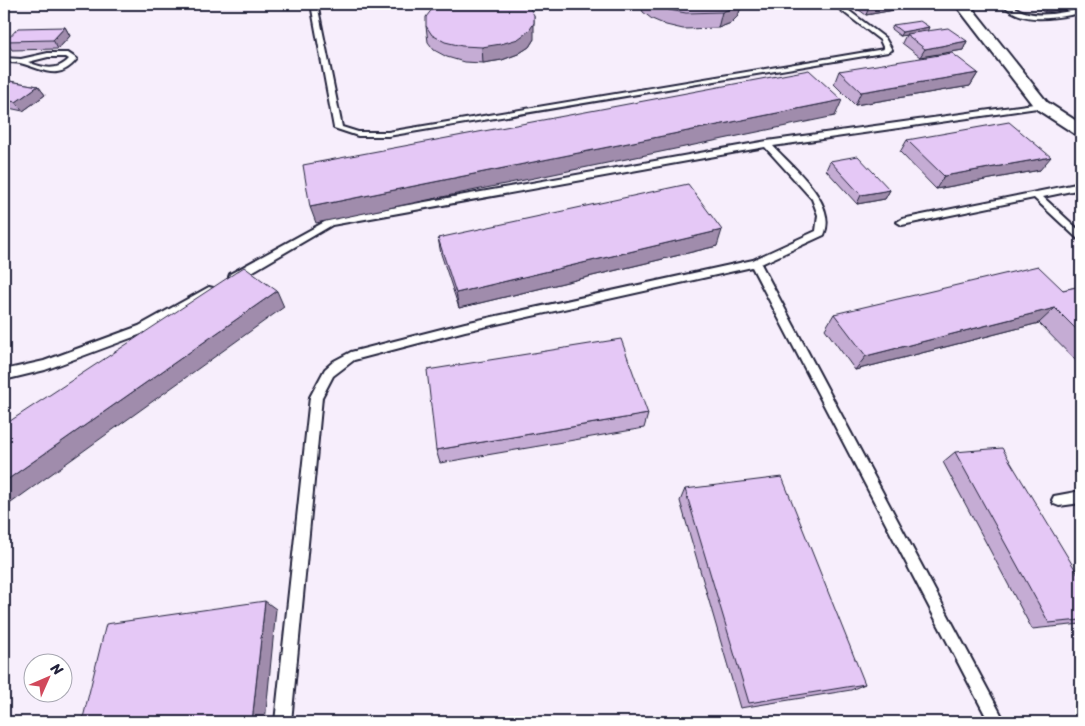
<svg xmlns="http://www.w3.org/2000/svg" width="1085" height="726" font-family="Sriracha,sans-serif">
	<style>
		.built { fill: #f7eefc; fill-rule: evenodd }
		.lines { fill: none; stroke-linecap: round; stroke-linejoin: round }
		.lane-casing { stroke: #22223b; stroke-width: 4 }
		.street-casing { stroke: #22223b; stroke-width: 4 }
		.lane { fill: #fff; fill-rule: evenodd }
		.street { fill: #fff; fill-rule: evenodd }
		.wall { fill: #c5acd4; stroke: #22223b }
		.shaded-wall { fill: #a08cac; stroke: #22223b }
		.building { fill: #e5c8f6; stroke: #22223b }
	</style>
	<rect width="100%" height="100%" fill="#fff"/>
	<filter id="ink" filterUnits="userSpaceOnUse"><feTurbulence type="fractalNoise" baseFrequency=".02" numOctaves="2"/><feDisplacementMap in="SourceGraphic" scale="10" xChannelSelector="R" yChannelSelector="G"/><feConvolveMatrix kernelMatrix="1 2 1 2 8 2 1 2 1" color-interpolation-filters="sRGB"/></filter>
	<g filter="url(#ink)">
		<path class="built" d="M4,4H1081V722H4ZM32,664H62V694H32Z"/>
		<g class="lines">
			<defs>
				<path id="lane" d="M311,4H317L342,127L358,132H388L884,49L880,40L833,4H840L885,38L892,50L888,52L388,136H358L334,128Z
					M1002,4C1011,3 1018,11 1028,13C1045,17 1064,12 1081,9V13C1055,18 1023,25 1002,4Z
					M48,53H68L77,59C58,83 42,68 20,63C15,62 9,62 4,62V58L21,59ZM48,57H66L69,59C57,72 43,68 28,62Z
					M1041,103H1044V107L773,146C793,168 838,203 824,235L761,264L1005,722H989L752,267L465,331L354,360L333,376L322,397L291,722H275L310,397L325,369L334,361L351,352L465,323L753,260L816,231L818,215L812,199L765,147L332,225L238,280H230L229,277L230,274L330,219L767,141Z
					M1081,183V189L1043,197L1081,232V240L1078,239L1034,198L902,225L897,222L902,219Z
					M209,287L213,288L214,291L213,294L147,332L45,370L4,380V370L44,361L139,326Z
					M1081,491V503L1059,506L1054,504L1052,500L1054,496Z"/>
				<path id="street" d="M955,4H969L1047,102L1081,124V136L1075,134L1035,108Z"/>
			</defs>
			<use href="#lane" class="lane-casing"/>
			<use href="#street" class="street-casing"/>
			<use href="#lane" class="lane"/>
			<use href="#street" class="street"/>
		</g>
		<path class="wall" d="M640,4H742L738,16L731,23L718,28L683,29L666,25L652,19L643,12Z
			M851,4H907L905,8L866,15Z
			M1030,4H1070L1067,9L1044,12Z
			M893,25L927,31L967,41L963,50L920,57L902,43L906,35L900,36L891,29Z
			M426,26L534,39L529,47L518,54L502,60L483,63L464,62L447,57L434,50L428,42Z
			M65,27L70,36L58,49L12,50L6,41Z
			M839,71L978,73L970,86L855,105L834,84Z
			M4,80L38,86L45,95L23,111L4,107Z
			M907,140L1040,170L936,189L900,152Z
			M830,161L890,190L885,199L857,204L826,170Z
			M438,238L717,246L459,308L441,254Z
			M1081,286V366L1039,323L855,370L825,329L834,314L1063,290Z
			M648,414L644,428L440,463L436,450Z
			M955,452L1081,579V624L1032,629L943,462Z
			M685,489L865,684L851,690L740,708L680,501Z"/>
		<path class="shaded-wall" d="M739,4H742L738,16L731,23L718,28L722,12Z
			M870,4H907L905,8L866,15Z
			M1050,4H1070L1067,9L1044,12Z
			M534,15V39L529,47L518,54L502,60L483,63L482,47Z
			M65,27L70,36L58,49L53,40Z
			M929,27L927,32L900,36L902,32Z
			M967,41L963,50L920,57L925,49Z
			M978,73L970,86L855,105L861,92Z
			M38,86L45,95L23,111L16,102Z
			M842,100L835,116L316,223L310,207Z
			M1051,157L1040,170L936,189L944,176Z
			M890,190L885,199L857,204L861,195Z
			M722,230L717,246L459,308L456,293Z
			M277,291L284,307L4,508V482Z
			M1055,308L1039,323L855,370L866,356Z
			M265,601L276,609L265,722H252Z"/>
		<path class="building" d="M440,4H524L529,7L534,15V23L529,31L518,39L501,44L482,47L462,46L445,42L432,35L426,26V17L433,8Z
			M654,4H739L735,7L722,12L686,13L669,10Z
			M920,21L929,27L902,32L893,25Z
			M65,27L53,40L6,41L18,28Z
			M948,28L967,41L925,49L906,34Z
			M952,53L978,73L861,92L839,71Z
			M809,70L842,100L310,207L303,165Z
			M4,80L38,86L16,102L4,100Z
			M1009,122L1051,157L944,176L907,140Z
			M858,156L890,190L861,195L830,161Z
			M688,184L722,230L456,293L438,238Z
			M1038,266L1063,290L1081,286V334L1055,308L866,356L834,314Z
			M244,267L277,291L4,482V425Z
			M621,339L648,414L436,450L427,370Z
			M1002,448L1081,579V620L1049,623L955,452Z
			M782,477L865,684L749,703L685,489Z
			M265,601L252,722H82L106,624Z"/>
	</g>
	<rect width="1085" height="726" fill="none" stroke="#fff" stroke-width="20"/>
	<rect x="10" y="10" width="1065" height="706" fill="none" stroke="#22223b" stroke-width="2" filter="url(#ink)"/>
	<g transform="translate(48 678) rotate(45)"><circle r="24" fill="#ffffff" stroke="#a7a7b1"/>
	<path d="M0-4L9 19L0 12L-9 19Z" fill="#d1495b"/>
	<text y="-8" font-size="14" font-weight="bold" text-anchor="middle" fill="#22223b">N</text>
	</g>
</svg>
